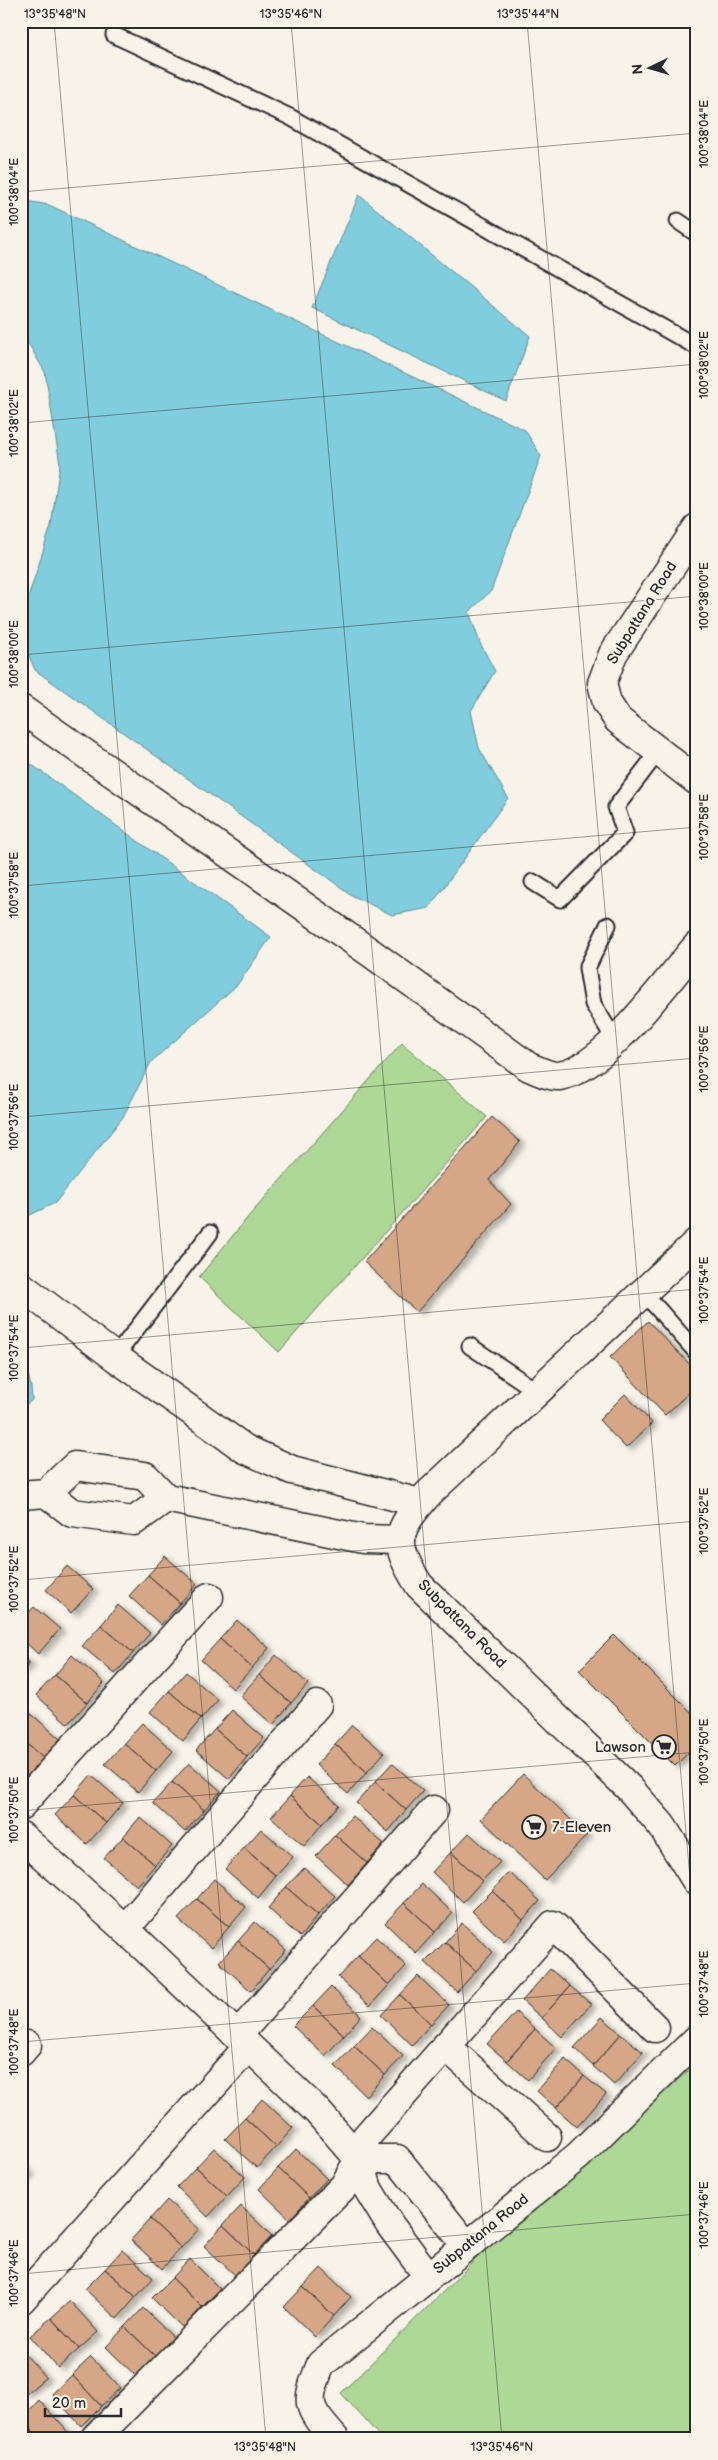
<svg xmlns="http://www.w3.org/2000/svg" width="718" height="2460" font-family="'Balsamiq Sans',sans-serif">
	<style>
		.green { fill: #add896; stroke: #6c8260 }
		.water { fill: #80cdde; stroke: #5e8c96 }
		.building { fill: #d5a787; stroke: #2b2b2b; filter: url(#shadow) }
		.lines { fill: none; stroke-linecap: round; stroke-linejoin: round }
		.lane-casing { stroke: #2b2b2b; stroke-width: 19 }
		.street-casing { stroke: #2b2b2b; stroke-width: 31 }
		.secondary-casing { stroke: #2b2b2b; stroke-width: 31 }
		.lane { stroke: #f7f3e8; stroke-width: 15 }
		.street { stroke: #f7f3e8; stroke-width: 28 }
		.secondary { stroke: #f7f3e8; stroke-width: 28 }
		.ticks { fill: none; stroke: #2b2b2b; stroke-width: 1; stroke-opacity: 0.45 }
		.labels { text-anchor: middle; dominant-baseline: central; stroke-width: 4; stroke-linejoin: round; paint-order: stroke }
		.street-label { font-size: 15px; fill: #2b2b2b; stroke: #f7f3e8 }
		.poi-label { font-size: 15px; fill: #2b2b2b; stroke: #f7f3e8; text-anchor: end }
		.neatline { fill: none; stroke: #2b2b2b; stroke-width: 2 }
		.ticks-label { font-size: 12px; text-anchor: middle; fill: #2b2b2b }
	</style>
	<defs>
		<filter id="shadow"><feDropShadow dx="5.5" dy="3" stdDeviation="2.5" flood-color="#0004"/></filter>
	</defs>
	<rect width="100%" height="100%" fill="#f7f3e8"/>
	<filter id="ink" filterUnits="userSpaceOnUse"><feTurbulence type="fractalNoise" baseFrequency=".02" numOctaves="2"/><feDisplacementMap in="SourceGraphic" scale="10" xChannelSelector="R" yChannelSelector="G"/><feConvolveMatrix kernelMatrix="1 2 1 2 8 2 1 2 1" color-interpolation-filters="sRGB"/></filter>
	<g filter="url(#ink)">
		<g class="green">
			<polygon points="402,1043 487,1117 279,1352 199,1277 248,1217"/>
			<polygon points="697,2063 697,2439 382,2439 341,2393 478,2257"/>
		</g>
		<g class="water">
			<polygon points="359,195 530,336 506,401 312,308"/>
			<polygon points="21,200 49,205 525,430 541,456 491,591 469,612 480,643 495,671 471,711 479,748 508,798 429,908 392,915 353,896 35,670 21,637 21,620 51,526 60,464 45,372 21,331"/>
			<polygon points="21,757 271,937 237,985 151,1062 123,1117 55,1203 26,1217 21,1215"/>
			<polygon points="21,1341 31,1387 32,1400 21,1409"/>
		</g>
		<g class="building">
			<polygon points="492,1117 520,1142 489,1180 511,1204 417,1312 364,1262"/>
			<polygon points="648,1321 697,1372 697,1385 665,1415 610,1357"/>
			<polygon points="625,1394 652,1423 626,1448 599,1420"/>
			<polygon points="165,1556 197,1584 180,1603 148,1575"/>
			<polygon points="67,1566 93,1589 71,1613 46,1590"/>
			<polygon points="148,1575 180,1603 161,1625 129,1596"/>
			<polygon points="118,1605 150,1633 133,1653 101,1625"/>
			<polygon points="34,1607 60,1629 38,1654 21,1638 21,1621"/>
			<polygon points="237,1620 269,1648 252,1668 220,1639"/>
			<polygon points="101,1625 133,1653 115,1674 82,1646"/>
			<polygon points="614,1635 697,1718 697,1744 675,1766 579,1670"/>
			<polygon points="220,1639 252,1668 233,1689 201,1660"/>
			<polygon points="21,1655 30,1663 21,1673"/>
			<polygon points="72,1655 104,1683 87,1703 55,1675"/>
			<polygon points="276,1655 308,1684 291,1703 259,1675"/>
			<polygon points="186,1672 218,1700 201,1719 169,1691"/>
			<polygon points="55,1675 87,1703 68,1724 36,1695"/>
			<polygon points="259,1675 291,1703 273,1725 240,1696"/>
			<polygon points="169,1691 201,1719 183,1741 150,1712"/>
			<polygon points="232,1710 264,1738 247,1757 215,1729"/>
			<polygon points="28,1711 60,1739 43,1758 21,1739 21,1719"/>
			<polygon points="142,1723 173,1751 156,1771 124,1743"/>
			<polygon points="352,1725 384,1753 367,1772 335,1744"/>
			<polygon points="215,1729 247,1757 229,1779 196,1750"/>
			<polygon points="21,1739 43,1758 24,1780 21,1777"/>
			<polygon points="124,1743 156,1771 138,1792 105,1764"/>
			<polygon points="335,1744 367,1772 348,1794 316,1765"/>
			<polygon points="189,1763 221,1791 204,1810 172,1782"/>
			<polygon points="392,1763 423,1791 406,1810 375,1782"/>
			<polygon points="523,1774 587,1835 545,1880 481,1819"/>
			<polygon points="91,1775 123,1803 106,1823 74,1795"/>
			<polygon points="307,1777 339,1805 322,1824 290,1796"/>
			<polygon points="172,1782 204,1810 185,1832 153,1803"/>
			<polygon points="375,1782 406,1810 388,1832 356,1803"/>
			<polygon points="74,1795 106,1823 87,1844 55,1815"/>
			<polygon points="290,1796 322,1824 304,1846 271,1817"/>
			<polygon points="352,1816 384,1844 367,1863 335,1835"/>
			<polygon points="140,1817 172,1846 155,1865 123,1837"/>
			<polygon points="261,1829 293,1857 276,1876 244,1848"/>
			<polygon points="469,1833 500,1862 482,1881 451,1852"/>
			<polygon points="335,1835 367,1863 348,1885 316,1856"/>
			<polygon points="123,1837 155,1865 137,1886 104,1858"/>
			<polygon points="244,1848 276,1876 258,1898 225,1869"/>
			<polygon points="451,1852 482,1881 463,1902 432,1872"/>
			<polygon points="304,1868 335,1896 318,1915 286,1887"/>
			<polygon points="509,1872 540,1901 523,1920 492,1891"/>
			<polygon points="214,1879 246,1907 229,1927 197,1899"/>
			<polygon points="422,1884 453,1913 435,1932 404,1903"/>
			<polygon points="286,1887 318,1915 300,1937 268,1908"/>
			<polygon points="492,1891 523,1920 504,1941 472,1911"/>
			<polygon points="197,1899 229,1927 211,1948 178,1919"/>
			<polygon points="404,1903 435,1932 416,1953 385,1923"/>
			<polygon points="255,1922 286,1950 269,1969 238,1941"/>
			<polygon points="462,1923 493,1952 476,1971 445,1942"/>
			<polygon points="376,1937 406,1966 389,1985 358,1956"/>
			<polygon points="238,1941 269,1969 251,1991 219,1962"/>
			<polygon points="445,1942 476,1971 457,1992 425,1962"/>
			<polygon points="358,1956 389,1985 370,2006 338,1977"/>
			<polygon points="550,1969 570,1986 542,2018 522,2001"/>
			<polygon points="418,1976 449,2005 431,2024 400,1995"/>
			<polygon points="570,1986 591,2004 562,2037 542,2018"/>
			<polygon points="331,1987 361,2016 344,2035 313,2006"/>
			<polygon points="400,1995 431,2024 412,2045 381,2015"/>
			<polygon points="313,2006 344,2035 325,2056 293,2026"/>
			<polygon points="516,2012 535,2029 507,2061 487,2044"/>
			<polygon points="602,2017 621,2034 593,2066 574,2048"/>
			<polygon points="372,2027 403,2056 385,2075 354,2046"/>
			<polygon points="535,2029 556,2048 528,2080 507,2061"/>
			<polygon points="621,2034 643,2052 614,2085 593,2066"/>
			<polygon points="354,2046 385,2075 366,2096 335,2066"/>
			<polygon points="565,2059 584,2076 556,2108 537,2091"/>
			<polygon points="584,2076 606,2094 577,2127 556,2108"/>
			<polygon points="262,2099 293,2128 276,2147 245,2118"/>
			<polygon points="245,2118 276,2147 257,2168 225,2139"/>
			<polygon points="214,2148 245,2177 227,2196 196,2167"/>
			<polygon points="296,2149 327,2179 309,2198 278,2168"/>
			<polygon points="21,2164 30,2172 21,2182"/>
			<polygon points="196,2167 227,2196 208,2217 177,2187"/>
			<polygon points="278,2168 309,2198 290,2219 259,2189"/>
			<polygon points="167,2200 199,2229 181,2248 150,2219"/>
			<polygon points="241,2206 272,2236 254,2255 223,2225"/>
			<polygon points="150,2219 181,2248 162,2269 131,2240"/>
			<polygon points="223,2225 254,2255 235,2275 204,2246"/>
			<polygon points="122,2250 153,2278 136,2297 105,2269"/>
			<polygon points="190,2259 220,2289 202,2307 172,2278"/>
			<polygon points="321,2268 351,2297 334,2316 303,2287"/>
			<polygon points="105,2269 136,2297 117,2319 85,2289"/>
			<polygon points="172,2278 202,2307 183,2328 152,2298"/>
			<polygon points="303,2287 334,2316 315,2337 284,2307"/>
			<polygon points="70,2301 98,2332 79,2349 51,2318"/>
			<polygon points="143,2308 174,2338 156,2357 125,2327"/>
			<polygon points="51,2318 79,2349 58,2368 30,2336"/>
			<polygon points="125,2327 156,2357 137,2377 106,2347"/>
			<polygon points="21,2350 46,2377 26,2394 21,2389"/>
			<polygon points="91,2357 120,2388 101,2406 72,2375"/>
			<polygon points="72,2375 101,2406 81,2426 52,2394"/>
			<polygon points="39,2400 68,2432 61,2439 40,2439 21,2419"/>
			<polygon points="21,2419 40,2439 21,2439"/>
		</g>
		<g class="lines">
			<g class="lane-casing">
				<g id="lane">
					<polyline points="114,35 290,117 697,347"/>
					<polyline points="678,221 697,234"/>
					<polyline points="533,882 560,899 625,833 616,807 658,752"/>
					<polyline points="608,925 587,968 593,1004 616,1042"/>
					<polyline points="644,1293 697,1353"/>
					<polyline points="470,1346 538,1392"/>
					<polyline points="115,1357 210,1233"/>
				</g>
			</g>
			<g class="street-casing">
				<g id="street">
					<path d="M 21,709 L 371,953 L 529,1067 C 537,1070 551,1077 559,1076 C 604,1070 667,980 697,946"/>
					<polyline points="21,1286 115,1357 245,1449 292,1470 420,1503"/>
					<polyline points="46,1493 72,1513 134,1521 166,1498"/>
					<polyline points="21,1495 46,1493 75,1466 145,1476 166,1498 363,1539 400,1540"/>
					<polyline points="21,1805 209,1597"/>
					<polyline points="21,1836 125,1929 317,2111 359,2159"/>
					<polyline points="125,1929 317,1705"/>
					<polyline points="237,2036 434,1810"/>
					<polyline points="446,2046 547,2137"/>
					<polyline points="21,2052 27,2045"/>
					<polyline points="428,2276 390,2225 368,2189 359,2159 397,2159 467,2246"/>
					<polyline points="21,2300 248,2047"/>
					<polyline points="94,2439 344,2186 359,2159 366,2137 553,1925 655,2028"/>
				</g>
			</g>
			<g class="secondary-casing">
				<g id="secondary">
					<polyline points="697,528 613,654 602,683 607,703 618,720 697,781"/>
					<path d="M 697,1242 L 428,1494 C 395,1532 392,1541 419,1585 L 629,1788 L 662,1826 L 697,1882"/>
					<path d="M 335,2439 C 306,2406 305,2404 321,2364 L 578,2156 L 697,2039"/>
				</g>
			</g>
			<use href="#lane" class="lane"/>
			<use href="#street" class="street"/>
			<use href="#secondary" class="secondary"/>
		</g>
	</g>
	<path class="ticks" d="M 54,21 L 266,2439M 291,21 L 502,2439M 527,21 L 697,1958M 21,192 L 697,133M 21,423 L 697,364M 21,655 L 697,596M 21,886 L 697,827M 21,1117 L 697,1058M 21,1348 L 697,1289M 21,1580 L 697,1521M 21,1811 L 697,1752M 21,2042 L 697,1983M 21,2274 L 697,2214M 21,2344 L 30,2439"/>
	<defs>
		<g id="supermarket-ring" transform="scale(1.25)"><circle r="9.5" fill="#f7f3e8" stroke="#2b2b2b" stroke-width="1.5"/><path d="M-6-5.5h2.5l.6 2H6L4.5 2H-2.5L-4.4-4H-6ZM-1.5 3.2a1.3 1.3 0 1 0 .1 0ZM3 3.2a1.3 1.3 0 1 0 .1 0Z" fill="#2b2b2b"/></g>
	</defs>
	<g fill-rule="evenodd">
		<use href="#supermarket-ring" x="664" y="1747"/>
		<use href="#supermarket-ring" x="534" y="1827"/>
	</g>
	<g class="labels">
		<g class="street-label">
			<text transform="translate(642 613) rotate(-58)">Subpattana Road</text>
			<text transform="translate(462 1624) rotate(45)">Subpattana Road</text>
			<text transform="translate(481 2234) rotate(-39)">Subpattana Road</text>
		</g>
		<g class="poi-label">
			<text x="646" y="1747">Lawson</text>
			<text x="552" y="1827" text-anchor="start">7-Eleven</text>
		</g>
	</g>
	<rect width="718" height="2460" fill="none" stroke="#f7f3e8" stroke-width="55"/>
	<g transform="translate(650 68) rotate(265)" stroke="#f7f3e8" stroke-width="4" paint-order="stroke">
	<path d="M0-4L9 19L0 12L-9 19Z" fill="#2b2b2b"/>
	<text y="-8" font-size="14" font-weight="bold" text-anchor="middle" fill="#2b2b2b">N</text>
	</g>
	<path d="M45 2408v8h76v-8" fill="none" stroke="#2b2b2b" stroke-width="2.5"/>
	<text x="52" y="2408" font-size="15" fill="#2b2b2b" stroke="#f7f3e8" stroke-width="4" paint-order="stroke">20 m</text>
	<rect x="28" y="28" width="662" height="2404" class="neatline"/>
	<g class="ticks-label">
		<text x="55" y="18">13°35'48"N</text>
		<text x="291" y="18">13°35'46"N</text>
		<text x="528" y="18">13°35'44"N</text>
		<text transform="translate(704 134) rotate(-90)" y="4">100°38'04"E</text>
		<text transform="translate(14 192) rotate(-90)" y="4">100°38'04"E</text>
		<text transform="translate(704 365) rotate(-90)" y="4">100°38'02"E</text>
		<text transform="translate(14 423) rotate(-90)" y="4">100°38'02"E</text>
		<text transform="translate(704 596) rotate(-90)" y="4">100°38'00"E</text>
		<text transform="translate(14 654) rotate(-90)" y="4">100°38'00"E</text>
		<text transform="translate(704 827) rotate(-90)" y="4">100°37'58"E</text>
		<text transform="translate(14 885) rotate(-90)" y="4">100°37'58"E</text>
		<text transform="translate(704 1059) rotate(-90)" y="4">100°37'56"E</text>
		<text transform="translate(14 1117) rotate(-90)" y="4">100°37'56"E</text>
		<text transform="translate(704 1290) rotate(-90)" y="4">100°37'54"E</text>
		<text transform="translate(14 1348) rotate(-90)" y="4">100°37'54"E</text>
		<text transform="translate(704 1521) rotate(-90)" y="4">100°37'52"E</text>
		<text transform="translate(14 1579) rotate(-90)" y="4">100°37'52"E</text>
		<text transform="translate(704 1752) rotate(-90)" y="4">100°37'50"E</text>
		<text transform="translate(14 1810) rotate(-90)" y="4">100°37'50"E</text>
		<text transform="translate(704 1984) rotate(-90)" y="4">100°37'48"E</text>
		<text transform="translate(14 2042) rotate(-90)" y="4">100°37'48"E</text>
		<text transform="translate(704 2215) rotate(-90)" y="4">100°37'46"E</text>
		<text transform="translate(14 2273) rotate(-90)" y="4">100°37'46"E</text>
		<text x="265" y="2451">13°35'48"N</text>
		<text x="502" y="2451">13°35'46"N</text>
	</g>
</svg>
